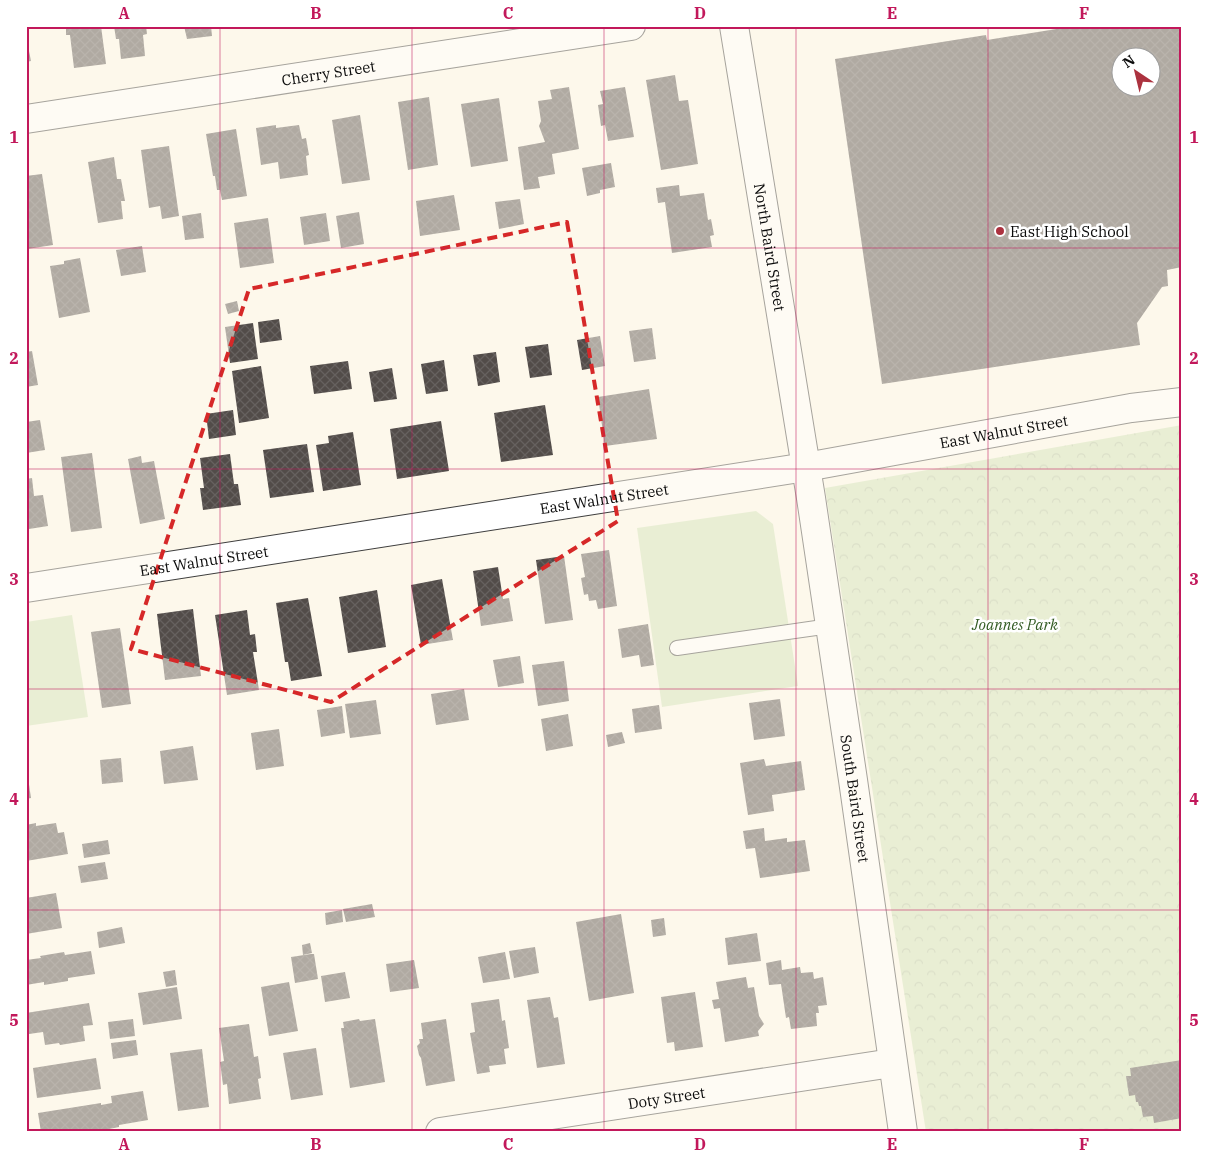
<svg xmlns="http://www.w3.org/2000/svg" width="1208" height="1158" font-family="'IBM Plex Serif',serif">
	<style>
		.grass { fill: #d1e3b9 }
		.park { fill: url(#park-crowns) }
		.building { fill: url(#building-cross-hatch); fill-rule: evenodd }
		.lines { fill: none; stroke-linecap: round; stroke-linejoin: round }
		.service-casing { stroke: #3e3e3e; stroke-width: 16 }
		.minor-casing { stroke: #3e3e3e; stroke-width: 30 }
		.tertiary-casing { stroke: #3e3e3e; stroke-width: 30 }
		.service { stroke: #fff; stroke-width: 14 }
		.minor { stroke: #fff; stroke-width: 28 }
		.tertiary { stroke: #fff; stroke-width: 28 }
		.marked { fill: none; stroke: #d62828; stroke-width: 4; stroke-dasharray: 10 6; stroke-linejoin: round }
		.grid { fill: none; stroke: #c2185b; stroke-width: 1; stroke-opacity: 0.55 }
		.poi-dot { fill: #ac323f; stroke: #fff; stroke-width: 2 }
		.labels { text-anchor: middle; dominant-baseline: central; stroke-width: 5; stroke-linejoin: round; paint-order: stroke }
		.street-label { font-size: 15px; fill: #0b0b0b; stroke: #fff }
		.poi-label { font-size: 15px; fill: #0b0b0b; stroke: #fff; text-anchor: start }
		.park-label { font-size: 15px; font-style: italic; fill: #325b23; stroke: #fff }
		.neatline { fill: none; stroke: #c2185b; stroke-width: 2 }
		.grid-label { font-size: 16px; text-anchor: middle; font-weight: bold; fill: #c2185b }
	</style>
	<defs>
		<pattern id="park-crowns" width="20" height="18" patternUnits="userSpaceOnUse" patternTransform="scale(1.25)"><rect width="20" height="18" fill="#d1e3b9"/><path d="M2 6a3 3 0 1 1 6 0M12 15a3 3 0 1 1 6 0" fill="none" stroke="#b2c19e"/></pattern>
		<pattern id="building-cross-hatch" width="8" height="8" patternUnits="userSpaceOnUse" patternTransform="scale(1.25)"><rect width="8" height="8" fill="#524c49"/><path d="M0 0l8 8M0 8l8-8" fill="none" stroke="#66615f"/></pattern>
	</defs>
	<rect width="100%" height="100%" fill="#fdf8eb"/>
	<g class="grass">
		<polygon points="756,511 773,524 798,686 662,707 637,528"/>
		<polygon points="72,615 88,717 26,726 26,622"/>
	</g>
	<polygon class="park" points="1182,425 1182,1132 926,1132 825,488"/>
	<g class="building">
		<polygon points="66,26 101,26 106,64 74,68 70,35 66,35"/>
		<polygon points="114,26 146,26 147,34 143,35 145,56 121,59 119,39 116,39"/>
		<polygon points="184,26 211,26 212,36 187,39"/>
		<path d="M 1075,26 L 1182,26 L 1182,267 L 1167,270 L 1168,286 L 1162,287 L 1137,323 L 1140,345 L 882,384 L 835,59 L 986,35 L 987,40 ZM 1120,58 L 1150,58 L 1150,88 L 1120,88 Z"/>
		<polygon points="26,36 31,61 26,62"/>
		<polygon points="675,75 679,101 688,100 698,164 661,170 646,80"/>
		<polygon points="569,87 579,149 552,154 555,174 538,177 540,188 524,190 518,147 545,142 539,126 541,121 538,101 552,99 550,90"/>
		<polygon points="625,87 634,137 608,141 605,125 601,126 598,105 603,104 600,91"/>
		<polygon points="429,97 438,165 408,170 398,102"/>
		<polygon points="499,98 508,161 471,167 461,104"/>
		<polygon points="360,115 370,180 342,184 332,120"/>
		<polygon points="276,125 276,128 299,125 302,139 306,138 309,155 306,156 308,175 280,179 278,162 261,165 256,128"/>
		<polygon points="236,129 247,196 222,200 220,190 217,190 215,176 213,176 206,134"/>
		<polygon points="169,146 179,216 162,219 160,206 149,208 141,150"/>
		<polygon points="114,157 117,179 121,179 125,201 121,201 123,219 98,223 88,162"/>
		<polygon points="611,163 615,187 600,190 600,193 587,196 582,168"/>
		<polygon points="42,174 53,245 27,249 26,176"/>
		<polygon points="679,185 680,196 704,193 708,220 711,219 714,235 710,236 712,247 672,253 665,202 658,203 656,188"/>
		<polygon points="454,195 460,230 420,236 416,201"/>
		<polygon points="520,199 524,224 499,229 495,202"/>
		<polygon points="359,212 364,244 341,248 336,216"/>
		<polygon points="201,213 204,238 185,240 182,216"/>
		<polygon points="326,213 330,241 304,245 300,217"/>
		<polygon points="268,218 274,263 240,268 234,223"/>
		<polygon points="142,246 146,272 121,276 116,250"/>
		<polygon points="80,258 90,312 59,318 50,266 64,264 64,261"/>
		<polygon points="237,301 239,311 228,314 225,304"/>
		<polygon points="279,319 282,340 260,343 258,322"/>
		<polygon points="253,323 258,359 230,363 225,327"/>
		<polygon points="652,328 656,359 634,362 629,331"/>
		<polygon points="600,336 605,366 582,370 577,340"/>
		<polygon points="548,344 552,375 530,378 525,347"/>
		<polygon points="32,351 38,385 26,387 26,352"/>
		<polygon points="496,352 500,382 478,386 473,355"/>
		<polygon points="444,360 448,391 426,394 421,364"/>
		<polygon points="348,361 352,389 314,394 310,366"/>
		<polygon points="261,366 269,418 239,423 232,371"/>
		<polygon points="392,368 397,399 374,402 369,372"/>
		<polygon points="649,389 657,439 605,446 598,397"/>
		<polygon points="545,405 553,455 501,462 494,413"/>
		<polygon points="233,410 236,435 209,439 206,414"/>
		<polygon points="40,420 45,450 26,453 26,422"/>
		<polygon points="441,421 449,471 397,479 390,429"/>
		<polygon points="353,432 361,485 323,491 316,445 329,443 328,436"/>
		<polygon points="307,444 314,492 270,498 263,450"/>
		<polygon points="92,453 102,528 71,532 61,457"/>
		<polygon points="230,454 234,484 238,484 241,505 203,510 200,488 204,488 200,458"/>
		<polygon points="141,456 142,463 154,461 165,519 140,524 128,459"/>
		<polygon points="32,478 34,496 43,495 48,526 29,529 29,532 26,533 26,479"/>
		<polygon points="609,550 617,606 598,609 596,600 589,601 588,594 584,595 581,578 585,577 581,554"/>
		<polygon points="564,556 573,620 545,624 536,560"/>
		<polygon points="498,567 503,599 509,598 513,621 481,626 473,571"/>
		<polygon points="442,579 453,640 421,645 411,585"/>
		<polygon points="377,590 386,647 348,653 339,597"/>
		<polygon points="308,598 322,676 291,681 288,662 285,662 276,603"/>
		<polygon points="193,609 201,676 165,680 157,614"/>
		<polygon points="247,610 250,635 255,634 257,652 253,652 259,690 227,695 215,615"/>
		<polygon points="648,624 654,665 641,667 639,655 622,658 618,629"/>
		<polygon points="120,628 131,704 102,708 91,632"/>
		<polygon points="520,656 524,683 498,687 493,660"/>
		<polygon points="564,661 569,701 538,706 532,665"/>
		<polygon points="464,689 469,720 436,725 431,694"/>
		<polygon points="780,699 785,736 754,740 749,703"/>
		<polygon points="376,700 381,734 350,738 345,704"/>
		<polygon points="659,705 662,729 635,733 632,709"/>
		<polygon points="342,706 345,733 321,737 317,710"/>
		<polygon points="568,714 573,746 546,751 541,719"/>
		<polygon points="279,729 284,766 256,770 251,733"/>
		<polygon points="622,732 625,743 608,747 606,735"/>
		<polygon points="193,746 198,780 164,784 160,751"/>
		<polygon points="121,758 123,782 102,784 100,760"/>
		<polygon points="764,759 766,766 801,761 805,790 772,795 774,811 748,815 740,763"/>
		<polygon points="27,771 31,798 26,799 26,772"/>
		<polygon points="36,823 36,826 56,823 58,833 64,832 68,854 26,861 26,825"/>
		<polygon points="764,828 765,841 787,838 787,842 805,840 810,871 760,878 755,848 746,849 743,831"/>
		<polygon points="108,840 110,854 84,858 82,844"/>
		<polygon points="105,862 108,879 81,883 78,866"/>
		<polygon points="56,893 62,928 26,934 26,898"/>
		<polygon points="372,904 375,917 346,922 343,909"/>
		<polygon points="342,910 343,922 326,925 325,913"/>
		<polygon points="621,914 634,993 589,1001 576,922"/>
		<polygon points="664,918 666,935 653,937 651,920"/>
		<polygon points="122,927 125,943 99,948 97,932"/>
		<polygon points="757,933 761,961 728,965 725,938"/>
		<polygon points="310,943 312,953 303,955 302,945"/>
		<polygon points="535,947 539,973 514,978 509,951"/>
		<polygon points="91,951 95,974 68,978 68,981 44,985 44,982 26,985 26,960 41,958 40,956 64,952 65,955"/>
		<polygon points="505,952 510,979 483,983 478,957"/>
		<polygon points="311,954 314,954 318,979 295,983 291,957"/>
		<polygon points="414,960 419,988 390,992 386,964"/>
		<polygon points="781,960 782,970 800,967 801,973 813,972 814,979 823,977 827,1005 818,1006 819,1013 816,1013 817,1026 791,1029 789,1017 786,1018 781,984 769,985 766,963"/>
		<polygon points="175,970 177,985 166,987 163,972"/>
		<polygon points="345,972 350,998 325,1002 321,976"/>
		<polygon points="746,977 748,988 754,987 759,1016 764,1024 758,1031 759,1036 725,1042 720,1008 714,1009 712,1000 719,999 716,982"/>
		<polygon points="289,982 298,1031 269,1036 261,987"/>
		<polygon points="177,987 182,1019 143,1025 138,993"/>
		<polygon points="695,992 703,1047 675,1051 674,1042 667,1043 661,997"/>
		<polygon points="550,997 554,1018 558,1017 565,1064 537,1068 527,1000"/>
		<polygon points="499,999 502,1021 505,1020 509,1048 504,1049 506,1064 489,1066 490,1072 477,1074 470,1033 475,1032 471,1003"/>
		<polygon points="89,1003 93,1025 83,1026 85,1041 60,1045 59,1043 45,1045 43,1032 29,1034 26,1013"/>
		<polygon points="133,1019 135,1036 110,1039 108,1022"/>
		<polygon points="359,1019 360,1021 375,1019 385,1082 350,1088 341,1028 344,1028 343,1022"/>
		<polygon points="446,1019 455,1081 426,1086 421,1058 419,1055 417,1046 420,1043 419,1039 423,1039 421,1023"/>
		<polygon points="249,1024 254,1057 258,1056 261,1078 258,1079 261,1099 229,1104 227,1084 223,1085 220,1062 224,1061 219,1028"/>
		<polygon points="136,1040 138,1055 113,1059 111,1043"/>
		<polygon points="316,1048 323,1095 291,1100 283,1053"/>
		<polygon points="202,1049 209,1107 178,1111 170,1053"/>
		<polygon points="96,1058 101,1089 37,1098 33,1068"/>
		<polygon points="1182,1060 1182,1118 1154,1123 1153,1116 1143,1117 1141,1106 1139,1106 1138,1102 1136,1102 1135,1095 1129,1096 1126,1076 1131,1076 1130,1068"/>
		<polygon points="143,1091 148,1120 119,1125 119,1127 104,1130 104,1132 41,1132 38,1113 101,1103 101,1105 112,1103 111,1096"/>
	</g>
	<g class="lines">
		<g class="service-casing">
			<polyline id="service" points="677,648 830,626"/>
		</g>
		<g class="minor-casing">
			<g id="minor">
				<path id="s1" d="M 26,119 L 631,26"/>
				<path id="s2" d="M 806,467 L 1131,408 L 1182,402"/>
				<path id="s3" d="M 440,1132 L 892,1063"/>
			</g>
		</g>
		<g class="tertiary-casing">
			<g id="tertiary">
				<path id="s4" d="M 734,26 L 811,498 L 853,780 L 903,1132"/>
				<path id="s5" d="M 26,588 L 806,467"/>
			</g>
		</g>
		<use href="#service" class="service"/>
		<use href="#minor" class="minor"/>
		<use href="#tertiary" class="tertiary"/>
	</g>
	<path d="M0 0H1208V1158H0ZM 567,222 L 618,521 L 331,702 L 131,649 L 249,289 Z" fill="#fdf8eb" fill-opacity=".55" fill-rule="evenodd"/>
	<path class="marked" d="M 567,222 L 618,521 L 331,702 L 131,649 L 249,289 Z"/>
	<path class="grid" d="M 220,26 L 220,1132M 412,26 L 412,1132M 604,26 L 604,1132M 796,26 L 796,1132M 988,26 L 988,1132M 26,248 L 1182,248M 26,469 L 1182,469M 26,689 L 1182,689M 26,910 L 1182,910"/>
	<circle class="poi-dot" cx="1000" cy="231" r="5"/>
	<g class="labels">
		<g class="street-label">
			<text stroke="none"><textPath href="#s1" startOffset="306">Cherry Street</textPath></text>
			<text stroke="none"><textPath href="#s4" startOffset="224">North Baird Street</textPath></text>
			<text stroke="none"><textPath href="#s2" startOffset="201">East Walnut Street</textPath></text>
			<text stroke="none"><textPath href="#s5" startOffset="585">East Walnut Street</textPath></text>
			<text stroke="none"><textPath href="#s5" startOffset="180">East Walnut Street</textPath></text>
			<text stroke="none"><textPath href="#s4" startOffset="782">South Baird Street</textPath></text>
			<text stroke="none"><textPath href="#s3" startOffset="229">Doty Street</textPath></text>
		</g>
		<g class="poi-label">
			<text x="1010" y="231">East High School</text>
		</g>
		<g class="park-label">
			<text x="1015" y="624">Joannes Park</text>
		</g>
	</g>
	<rect width="1208" height="1158" fill="none" stroke="#ffffff" stroke-width="55"/>
	<g transform="translate(1136 72) rotate(325)"><circle r="24" fill="#ffffff" stroke="#9d9d9d"/>
	<path d="M0-4L9 19L0 12L-9 19Z" fill="#ac323f"/>
	<text y="-8" font-size="14" font-weight="bold" text-anchor="middle" fill="#0b0b0b">N</text>
	</g>
	<rect x="28" y="28" width="1152" height="1102" class="neatline"/>
	<g class="grid-label">
		<text x="124" y="19">A</text>
		<text x="316" y="19">B</text>
		<text x="508" y="19">C</text>
		<text x="700" y="19">D</text>
		<text x="892" y="19">E</text>
		<text x="1084" y="19">F</text>
		<text x="14" y="143">1</text>
		<text x="1194" y="143">1</text>
		<text x="14" y="364">2</text>
		<text x="1194" y="364">2</text>
		<text x="14" y="585">3</text>
		<text x="1194" y="585">3</text>
		<text x="14" y="805">4</text>
		<text x="1194" y="805">4</text>
		<text x="14" y="1026">5</text>
		<text x="1194" y="1026">5</text>
		<text x="124" y="1150">A</text>
		<text x="316" y="1150">B</text>
		<text x="508" y="1150">C</text>
		<text x="700" y="1150">D</text>
		<text x="892" y="1150">E</text>
		<text x="1084" y="1150">F</text>
	</g>
</svg>
